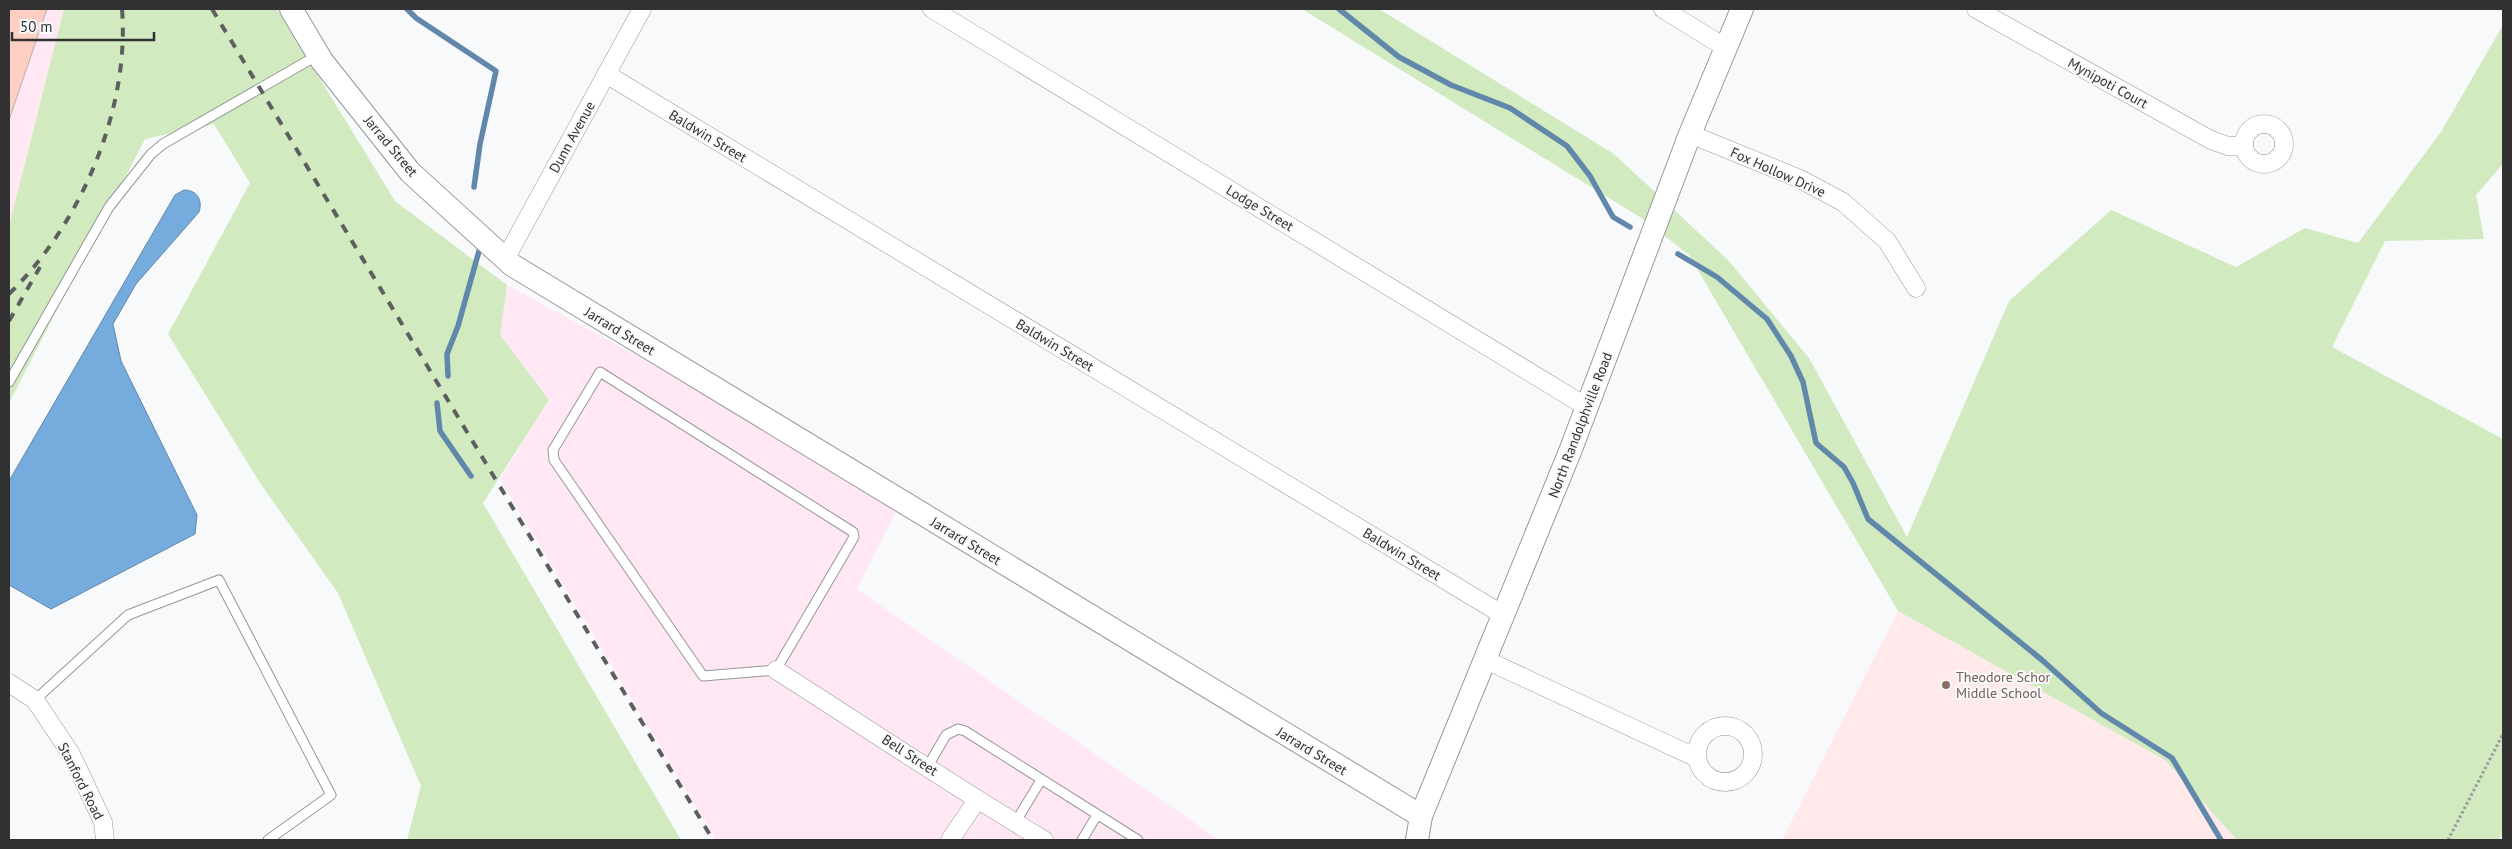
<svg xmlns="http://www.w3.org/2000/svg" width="2512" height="849" font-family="'PT Sans',sans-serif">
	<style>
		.industrial { fill: #ffe7f4 }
		.education { fill: #ffe9ea }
		.green { fill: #d1eabf }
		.water { fill: #76acdd; stroke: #6187aa }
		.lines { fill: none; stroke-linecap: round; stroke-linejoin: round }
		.stream { stroke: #6187aa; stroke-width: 5.5 }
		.building { fill: #fdcfc2; stroke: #b2b1b1 }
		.service-casing { stroke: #969798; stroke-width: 11 }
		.minor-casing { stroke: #969798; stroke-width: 19 }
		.tertiary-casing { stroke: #969798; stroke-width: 24 }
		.path { stroke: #99999a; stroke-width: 3; stroke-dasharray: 2.5 2.5; stroke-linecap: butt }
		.service { stroke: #fff; stroke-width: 9 }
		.minor { stroke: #fff; stroke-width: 18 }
		.tertiary { stroke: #fff; stroke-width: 22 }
		.rail { stroke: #5e5e5f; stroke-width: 4; stroke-dasharray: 9 9; stroke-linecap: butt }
		.education-dot { fill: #8d6e63; stroke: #f8f9fa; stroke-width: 2 }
		.labels { text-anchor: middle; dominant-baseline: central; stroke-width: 4; stroke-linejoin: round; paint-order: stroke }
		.street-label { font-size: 14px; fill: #313132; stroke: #f8f9fa }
		.education-label { font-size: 14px; fill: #785e54; stroke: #f8f9fa; text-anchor: start }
	</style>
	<rect width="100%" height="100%" fill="#f8f9fa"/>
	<g class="industrial">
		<polygon points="9,9 64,9 9,226"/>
		<polygon points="507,285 902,500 857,589 1219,840 716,840 500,479 549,400 500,335"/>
	</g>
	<polygon class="education" points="1898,611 2165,760 2237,840 1782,840"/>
	<g class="green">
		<polygon points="64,9 277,9 395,201 507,285 500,335 549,400 483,503 681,840 407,840 421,786 338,593 260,483 168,334 250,183 214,124 145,139 9,403 9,226"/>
		<polygon points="1302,9 1379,9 1614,154 1728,260 1809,358 1907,537 2009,301 2111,210 2236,267 2305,228 2358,243 2441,132 2503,25 2503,164 2476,195 2484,239 2385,241 2332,347 2503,439 2503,832 2499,840 2237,840 2165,760 1898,611 1689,255 1643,219"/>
	</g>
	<path class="water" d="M 184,190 C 197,190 203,200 199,212 L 136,284 L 113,324 L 121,361 L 197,515 L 195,534 L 51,609 L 9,585 L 9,481 L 175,195 Z"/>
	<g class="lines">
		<g class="stream">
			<polyline points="407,9 416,18 496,71 480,144 474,187"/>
			<polyline points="1339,9 1399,57 1451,85 1510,108 1567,146 1590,176 1613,217 1630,227"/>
			<polyline points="1678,254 1717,277 1767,319 1791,356 1803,382 1816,443 1844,467 1853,483 1868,519 2042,660 2101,713 2172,758 2221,840"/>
			<polyline points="448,376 447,354 458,326 479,251"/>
			<polyline points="437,403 440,431 471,476"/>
		</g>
	</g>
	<polygon class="building" points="9,9 47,9 9,120"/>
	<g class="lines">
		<g class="service-casing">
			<g id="service">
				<polygon points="600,372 853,532 854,537 776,670 703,676 554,460 553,450"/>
				<polyline points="9,382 109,207 151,154 163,144 318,55"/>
				<polyline points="35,700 128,615 219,580 331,795 268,840"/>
				<polyline points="928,766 946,735 958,729 965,731 1138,840"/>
				<polyline points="1015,823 1041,780"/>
				<polyline points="1082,840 1097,815"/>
			</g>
		</g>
		<g class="minor-casing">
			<g id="minor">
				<polyline points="932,9 1587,407"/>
				<polyline points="1663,9 1726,48"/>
				<polyline points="1976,9 2211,140 2228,146 2244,146"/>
				<polyline points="606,74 1505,616"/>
				<circle cx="2264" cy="144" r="20"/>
				<polyline points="1690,134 1800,179 1843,202 1887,241 1916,288"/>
				<polyline points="512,265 508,254 642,9"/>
				<polyline points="1486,660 1697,758"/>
				<path d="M 776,670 C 865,727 953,786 1044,840"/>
				<polyline points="9,683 35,700 71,754 103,822 105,840"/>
				<circle cx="1725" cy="754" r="28"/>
				<polyline points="950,840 977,800"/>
			</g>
		</g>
		<g class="tertiary-casing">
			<g id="tertiary">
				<polyline points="291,9 322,61 410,172 512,265 1421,816"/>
				<polyline points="1417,840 1421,816 1571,449 1690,134 1742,9"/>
			</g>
		</g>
		<polyline class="path" points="2448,840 2503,734"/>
		<use href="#service" class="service"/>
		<use href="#minor" class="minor"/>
		<use href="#tertiary" class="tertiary"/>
		<g class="rail">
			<polyline points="212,9 713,840"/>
			<path d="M 9,294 C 81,224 130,109 122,9"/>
			<polyline points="9,321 40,267"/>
		</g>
	</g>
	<circle class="education-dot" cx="1946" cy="685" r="5"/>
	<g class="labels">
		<g class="street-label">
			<text transform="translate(2108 83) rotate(29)">Mynipoti Court</text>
			<text transform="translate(708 136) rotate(31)">Baldwin Street</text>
			<text transform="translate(572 137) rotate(-61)">Dunn Avenue</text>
			<text transform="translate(391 146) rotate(50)">Jarrad Street</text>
			<text transform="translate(1778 172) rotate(24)">Fox Hollow Drive</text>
			<text transform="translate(1260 208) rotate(31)">Lodge Street</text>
			<text transform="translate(620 331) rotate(31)">Jarrard Street</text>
			<text transform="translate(1055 345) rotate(31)">Baldwin Street</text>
			<text transform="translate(1580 425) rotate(-69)">North Randolphville Road</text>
			<text transform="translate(966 541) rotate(31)">Jarrard Street</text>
			<text transform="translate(1402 554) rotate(31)">Baldwin Street</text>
			<text transform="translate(1312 751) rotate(31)">Jarrard Street</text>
			<text transform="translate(910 755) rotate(33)">Bell Street</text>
			<text transform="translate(81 781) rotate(63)">Stanford Road</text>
		</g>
		<g class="education-label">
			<text x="1956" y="677">Theodore Schor<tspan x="1956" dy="16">Middle School</tspan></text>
		</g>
	</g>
	<rect width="2512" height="849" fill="none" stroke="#313132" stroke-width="20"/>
	<path d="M12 32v8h142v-8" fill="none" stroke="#313132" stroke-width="2.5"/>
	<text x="20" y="32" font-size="15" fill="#313132" stroke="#f8f9fa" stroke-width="4" paint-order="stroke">50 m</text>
</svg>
